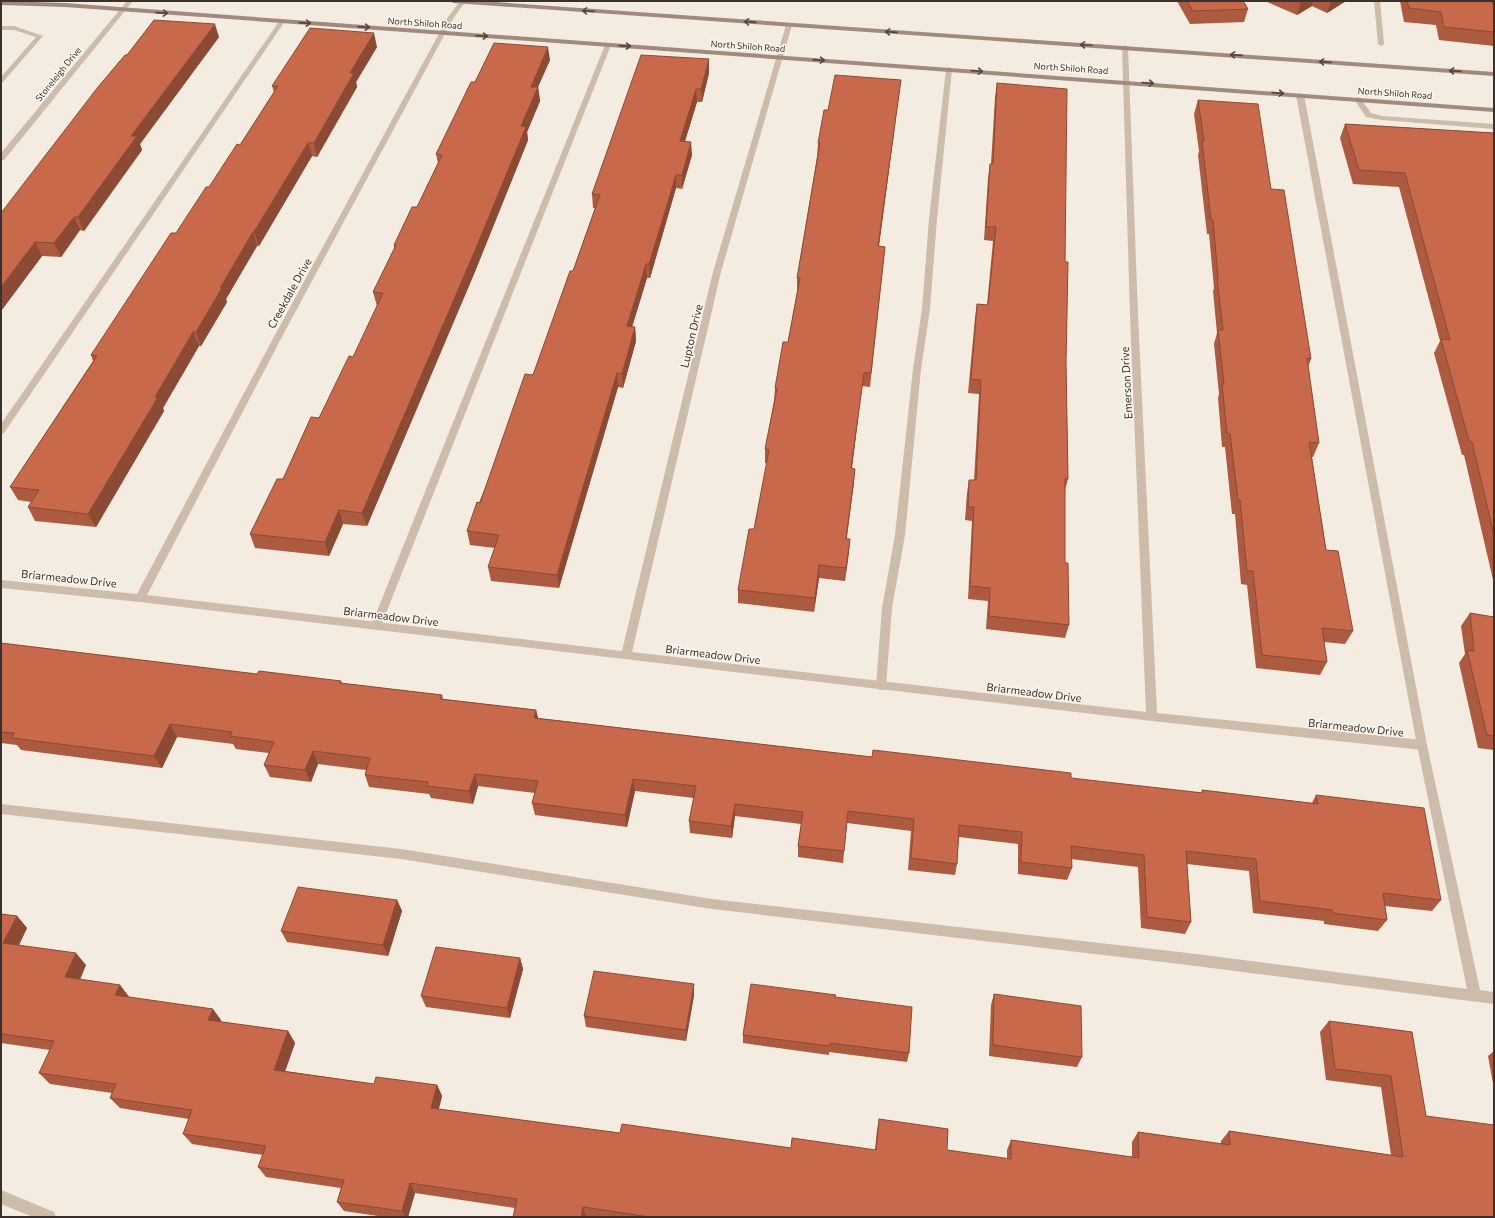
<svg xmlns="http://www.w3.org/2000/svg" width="1495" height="1218" font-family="Commissioner,sans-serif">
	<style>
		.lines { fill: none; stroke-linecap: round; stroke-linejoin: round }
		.lane { fill: #cdbbac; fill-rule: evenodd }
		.street { fill: #cdbbac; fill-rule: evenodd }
		.secondary { fill: #a18a7d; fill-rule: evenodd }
		.wall { fill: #ac5a40 }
		.shaded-wall { fill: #8c4a34 }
		.building { fill: #c8694b; stroke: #8c4a34 }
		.oneway { stroke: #544640 }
		.labels { text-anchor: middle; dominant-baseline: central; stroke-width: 3.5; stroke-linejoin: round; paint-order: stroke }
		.far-street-label { font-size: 9px; fill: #3b302b; stroke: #fbf5ee }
		.street-label { font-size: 11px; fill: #3b302b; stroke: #fbf5ee }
	</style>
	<rect width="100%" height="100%" fill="#f4ebe1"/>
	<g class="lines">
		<g class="lane">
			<polygon points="1374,1 1380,1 1384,44 1381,46 1378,44"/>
			<polygon points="280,20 285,21 4,433 1,434 1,424"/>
			<polygon points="1,26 14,26 43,36 3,82 1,83 1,77 36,37 14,30 1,30"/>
			<polygon points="608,43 611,45 381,626 380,629 372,629 371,626 605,45"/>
			<polygon points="949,67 952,69 937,219 930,309 921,369 905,535 892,608 886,686 885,689 881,690 877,689 876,686 882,608 895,535 913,369 922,309 929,219 946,69"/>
			<polygon points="1300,93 1304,95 1427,745 1480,990 1494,992 1494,1004 1188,965 712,909 401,859 1,814 1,804 401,849 712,899 1188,953 1467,989 1417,745 1296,95"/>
			<polygon points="1358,97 1360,98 1371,113 1382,116 1494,124 1494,129 1382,120 1366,117 1354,99"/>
		</g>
		<g class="street">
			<polygon points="127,1 133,1 4,160 1,160 1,153"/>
			<polygon points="460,1 466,1 454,17 284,333 147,595 622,651 713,272 786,25 789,23 792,25 721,272 632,652 1146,712 1130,315 1122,47 1125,45 1128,47 1138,315 1157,713 1422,740 1426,742 1427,745 1426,748 1422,750 1152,721 140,602 1,588 1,580 137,594 276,333 448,17"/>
			<polygon points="1,1190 54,1212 56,1217 33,1217 1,1204"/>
		</g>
		<g class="secondary">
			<polygon points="1,1 65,3 1494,108 1494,112 65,7 1,5"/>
			<polygon points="450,1 481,1 1494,72 1494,76 453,3"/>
		</g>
	</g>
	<g class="wall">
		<polygon points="1177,1 1243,1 1248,9 1244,22 1190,24"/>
		<polygon points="1265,1 1346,1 1327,13 1312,6 1297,15"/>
		<polygon points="1400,1 1492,1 1494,7 1494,46 1439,40 1436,25 1404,22"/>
		<polygon points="219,37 140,144 142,150 84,231 80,230 61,257 42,256 1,311 127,55"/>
		<polygon points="377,47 356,82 357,87 317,157 312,156 259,246 257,246 226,299 227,302 201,346 199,346 163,408 164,411 96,527 35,521 28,507 31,502 18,500 10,487 93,361 91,355 176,233 240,145 274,92 272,86"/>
		<polygon points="709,59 709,73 702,102 697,102 685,141 692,155 682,189 676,188 650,278 647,278 632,327 635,327 636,341 623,388 618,387 559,588 491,581 488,567 495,548 470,545 467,531 533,375 573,271 595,208 593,208 592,194"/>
		<polygon points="550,60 538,87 540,101 527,132 528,140 474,274 367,526 343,524 329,556 255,548 250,534 283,479 319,418 353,357 377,306 373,292 394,249 394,245 417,207 438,163 436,154 475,82"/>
		<polygon points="901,80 899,94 879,246 885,247 870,387 862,386 852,468 854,482 846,539 850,539 845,581 819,578 814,612 738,603 738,590 754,529 767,463 765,463 765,449 774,401 775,388 788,342 797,292 797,278 817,157 818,143 828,110"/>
		<polygon points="997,83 1065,262 1066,363 1068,479 1065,490 1065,563 1069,625 1065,638 986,629 988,601 968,599 972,521 965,520 967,493 969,480 974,480 979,394 968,393 975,318 977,304 987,305 993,241 984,240 988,178 990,164 991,164 995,97"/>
		<polygon points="1198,100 1271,189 1311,359 1308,367 1319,443 1313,457 1312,457 1326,550 1353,631 1345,644 1324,642 1327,662 1320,675 1256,668 1247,585 1241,584 1235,514 1232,514 1225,447 1222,447 1218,398 1219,394 1214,344 1217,333 1213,291 1214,288 1209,234 1207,234 1198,155 1199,151 1194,114"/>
		<polygon points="1345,124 1494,133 1494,584 1464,455 1462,455 1434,353 1440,341 1399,187 1353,184 1340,138"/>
		<polygon points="1470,613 1494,617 1494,750 1478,748 1459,663 1465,654 1461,626"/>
		<polygon points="1,643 257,674 341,681 342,683 442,695 443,699 536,710 538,718 872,757 1201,793 1202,790 1312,803 1316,795 1441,900 1432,911 1385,906 1387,920 1378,931 1324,924 1324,921 1253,913 1249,871 1187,864 1191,922 1185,934 1141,928 1138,867 1071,859 1072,868 1067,880 1018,874 1018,844 959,837 957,864 955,875 908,870 911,831 847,823 843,863 798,857 798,846 801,824 735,816 732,838 690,833 689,821 694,798 635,791 627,827 535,815 532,803 535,793 478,786 473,804 431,798 429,794 369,787 365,775 366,770 318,764 311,782 270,777 264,765 269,753 236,749 233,744 177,737 162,768 21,750 17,745 1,743"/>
		<polygon points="397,900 402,911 388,956 287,942 281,931"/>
		<polygon points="1,914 17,916 27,928 19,945 86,965 80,980 120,985 129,997 221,1020 220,1022 288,1031 295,1043 285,1071 374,1084 437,1085 442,1096 439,1109 620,1133 791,1148 875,1150 877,1130 879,1119 947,1150 1007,1159 1007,1150 1011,1140 1132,1157 1132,1142 1138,1132 1221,1144 1221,1141 1229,1131 1391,1155 1381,1087 1326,1080 1320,1032 1329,1021 1412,1032 1426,1116 1494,1217 592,1217 515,1208 415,1193 408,1217 385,1217 344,1211 337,1202 341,1188 266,1177 258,1167 263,1155 192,1144 183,1134 189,1119 120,1108 110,1098 112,1093 50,1084 39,1073 50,1050 1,1043"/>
		<polygon points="520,958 523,969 510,1018 426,1007 421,996"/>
		<polygon points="994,994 1082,1057 1077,1067 989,1056 991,1005"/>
		<polygon points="694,995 686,1041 586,1027 584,1016"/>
		<polygon points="835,997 909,1053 907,1062 829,1052 829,1055 743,1043 743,1035"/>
		<polygon points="1494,1051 1494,1089 1488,1056"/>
	</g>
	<g class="shaded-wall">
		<polygon points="1302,1 1313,1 1312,6 1297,15 1301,2"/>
		<polygon points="1331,1 1346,1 1327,13"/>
		<polygon points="215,24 219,37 140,144 142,150 84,231 78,217 131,136"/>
		<polygon points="374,33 377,47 356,82 357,87 317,157 314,143 350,73"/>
		<polygon points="548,47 550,60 532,100 531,87"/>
		<polygon points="709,59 709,73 702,102 701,89"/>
		<polygon points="901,80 899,94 877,260 878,246"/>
		<polygon points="538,87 540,101 527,132 528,140 474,274 367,526 362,513 521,126"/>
		<polygon points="696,89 697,102 681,154 680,141"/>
		<polygon points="691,142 692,155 682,189 682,175"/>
		<polygon points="308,143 312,156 259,246 254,232"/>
		<polygon points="676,175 676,188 650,278 649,264"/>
		<polygon points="74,217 80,230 61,257 54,243"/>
		<polygon points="253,232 257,246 226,299 227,302 201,346 196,332 220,288"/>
		<polygon points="35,242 42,256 1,311 1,287"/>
		<polygon points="646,264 647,278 628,340 627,326"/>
		<polygon points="635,327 636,341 623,388 622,374"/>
		<polygon points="193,332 199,346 163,408 164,411 96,527 88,514 155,397"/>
		<polygon points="617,373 618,387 559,588 557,575"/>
		<polygon points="864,373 862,386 850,482 851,468"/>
		<polygon points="855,469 854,482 845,552 846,539"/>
		<polygon points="339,510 343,524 329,556 325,542"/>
		<polygon points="850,539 849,553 845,581 846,568"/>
		<polygon points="819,565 819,578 814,612 815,598"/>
		<polygon points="536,710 539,722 534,718"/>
		<polygon points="170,724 177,737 162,768 154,756"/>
		<polygon points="313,751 318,764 311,782 305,770"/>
		<polygon points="475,774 478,786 473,804 469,791"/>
		<polygon points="633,779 635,791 627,827 625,815"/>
		<polygon points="735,804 735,816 732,838 731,826"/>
		<polygon points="397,900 402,911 388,956 383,945"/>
		<polygon points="17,916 27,928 14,955 3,943"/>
		<polygon points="76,953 86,965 75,989 65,977"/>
		<polygon points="520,958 523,969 510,1018 507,1008"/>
		<polygon points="694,984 694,995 686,1041 686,1030"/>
		<polygon points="120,985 129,997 125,1007 115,995"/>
		<polygon points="213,1009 221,1020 217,1032 208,1020"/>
		<polygon points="288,1031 295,1043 282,1080 274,1070"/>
		<polygon points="437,1085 442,1096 436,1118 431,1108"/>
		<polygon points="410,1183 415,1193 408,1217 405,1217 402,1211"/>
		<polygon points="583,1207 586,1216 586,1217 581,1217"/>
	</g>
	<g class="building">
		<polygon points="1187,1 1243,1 1248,9 1193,11"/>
		<polygon points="1407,1 1492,1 1494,7 1494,32 1444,27 1441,12 1409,8"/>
		<polygon points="154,20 215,24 131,136 137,136 78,217 74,217 54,243 35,242 1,287 1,213 98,87 125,55 127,55"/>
		<polygon points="310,28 374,33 350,73 354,73 314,143 308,143 254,232 253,232 220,288 222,288 196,332 193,332 155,397 158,397 88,514 28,507 39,490 10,487 97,356 91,355 171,233 176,233 206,187 209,187 237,144 240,145 278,86 272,86"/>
		<polygon points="494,43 548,47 531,87 538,87 521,126 526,127 471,260 362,513 339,510 325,542 250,534 277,479 283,479 311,417 319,418 349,356 353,357 383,293 373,292 396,245 394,245 412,207 417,207 442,155 436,154 471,82 475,82"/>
		<polygon points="641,55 709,59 701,89 696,89 680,141 691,142 682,175 676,175 649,264 646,264 627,326 635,327 622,374 617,373 557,575 488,567 499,535 467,531 477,502 480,503 525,374 533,375 570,271 573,271 600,195 592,194"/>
		<polygon points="835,75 901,80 878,246 885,247 871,373 864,373 851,468 855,469 846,539 850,539 846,568 819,565 815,598 738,590 749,529 754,529 769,450 765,449 777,389 775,388 783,342 788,342 800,278 797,278 820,143 818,143 824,110 828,110"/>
		<polygon points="997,83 1067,89 1065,262 1068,262 1066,363 1068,479 1065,479 1065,563 1068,563 1069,625 989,616 990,588 970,586 974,507 968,507 969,480 976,480 981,380 971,379 977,304 988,305 996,227 986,227 990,164 993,164"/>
		<polygon points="1198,100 1258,104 1271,189 1284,190 1311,359 1307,358 1319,443 1309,442 1326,550 1338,551 1353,631 1322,628 1327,662 1262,655 1253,571 1247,571 1240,500 1238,500 1230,434 1227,433 1222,384 1224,384 1218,330 1223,330 1217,277 1218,278 1213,220 1211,220 1202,141 1204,141"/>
		<polygon points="1345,124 1494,133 1494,535 1472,442 1469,441 1441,339 1450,340 1405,173 1359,170"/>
		<polygon points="1470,613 1494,617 1494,736 1487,735 1467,650 1474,651"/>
		<polygon points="1,643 257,674 259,671 341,681 340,683 442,695 440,699 536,710 534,718 872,757 873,750 1071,773 1071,778 1203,793 1202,790 1318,804 1316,795 1424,808 1441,900 1383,893 1387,920 1332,913 1332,910 1260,901 1256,859 1186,851 1191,922 1147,917 1144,855 1071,846 1072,868 1021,862 1022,832 959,825 957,864 911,858 914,819 848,811 844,851 798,846 803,812 735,804 731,826 689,821 696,786 633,779 625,815 532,803 538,781 475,774 469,791 427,786 428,782 365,775 370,758 313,751 305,770 264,765 274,742 230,736 232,732 170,724 154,756 12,738 14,733 1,732"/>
		<polygon points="298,887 397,900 383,945 281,931"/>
		<polygon points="1,914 17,916 3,943 76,953 65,977 120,985 115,995 213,1009 208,1020 288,1031 274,1070 374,1084 376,1077 437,1085 431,1108 620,1133 622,1124 791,1148 792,1138 876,1150 879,1119 948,1129 947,1150 1011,1159 1011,1140 1139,1158 1138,1132 1230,1145 1229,1131 1403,1157 1391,1076 1335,1069 1329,1021 1412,1032 1426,1116 1494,1125 1494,1217 650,1217 583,1207 581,1217 513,1217 517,1199 410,1183 402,1211 337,1202 344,1180 258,1167 266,1146 183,1134 192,1110 110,1098 116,1084 39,1073 54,1041 1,1034"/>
		<polygon points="436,947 520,958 507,1008 421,996"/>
		<polygon points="594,971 694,984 686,1030 584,1016"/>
		<polygon points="751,984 836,995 835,997 912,1007 909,1053 830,1043 830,1046 743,1035"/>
		<polygon points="994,994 1081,1006 1082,1057 993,1045"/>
	</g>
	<defs><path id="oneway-shaft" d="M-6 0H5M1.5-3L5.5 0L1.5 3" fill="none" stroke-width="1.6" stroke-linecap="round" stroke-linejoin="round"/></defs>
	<g class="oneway">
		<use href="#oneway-shaft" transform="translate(588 11) rotate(-176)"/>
		<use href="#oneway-shaft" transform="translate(162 13) rotate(4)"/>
		<use href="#oneway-shaft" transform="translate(750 22) rotate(-176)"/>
		<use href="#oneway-shaft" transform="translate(305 23) rotate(4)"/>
		<use href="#oneway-shaft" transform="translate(364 27) rotate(4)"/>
		<use href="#oneway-shaft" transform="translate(891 32) rotate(-176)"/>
		<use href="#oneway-shaft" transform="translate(482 36) rotate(4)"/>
		<use href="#oneway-shaft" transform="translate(1086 45) rotate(-177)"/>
		<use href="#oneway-shaft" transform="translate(625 46) rotate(4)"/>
		<use href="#oneway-shaft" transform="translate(1236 55) rotate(-176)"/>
		<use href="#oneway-shaft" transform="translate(819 60) rotate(4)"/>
		<use href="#oneway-shaft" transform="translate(1325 62) rotate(-176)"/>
		<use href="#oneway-shaft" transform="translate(977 71) rotate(4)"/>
		<use href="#oneway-shaft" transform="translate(1455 71) rotate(-176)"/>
		<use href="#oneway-shaft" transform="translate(1148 83) rotate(4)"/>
		<use href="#oneway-shaft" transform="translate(1278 93) rotate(4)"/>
	</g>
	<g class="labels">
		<g class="far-street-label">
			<text transform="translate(425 23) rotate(4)">North Shiloh Road</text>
			<text transform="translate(748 46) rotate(4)">North Shiloh Road</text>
			<text transform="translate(1071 68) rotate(4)">North Shiloh Road</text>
			<text transform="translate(58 74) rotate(-51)">Stoneleigh Drive</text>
			<text transform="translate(1395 93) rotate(4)">North Shiloh Road</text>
		</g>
		<g class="street-label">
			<text transform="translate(289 293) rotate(-61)">Creekdale Drive</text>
			<text transform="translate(691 336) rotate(-77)">Lupton Drive</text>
			<text transform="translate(1126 383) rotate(-93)">Emerson Drive</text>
			<text transform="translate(69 578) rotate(6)">Briarmeadow Drive</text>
			<text transform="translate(391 616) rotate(7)">Briarmeadow Drive</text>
			<text transform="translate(713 654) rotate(7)">Briarmeadow Drive</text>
			<text transform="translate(1034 692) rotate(7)">Briarmeadow Drive</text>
			<text transform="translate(1356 727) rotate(6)">Briarmeadow Drive</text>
		</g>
	</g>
	<rect width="1495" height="1218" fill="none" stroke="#3b302b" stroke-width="4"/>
</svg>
